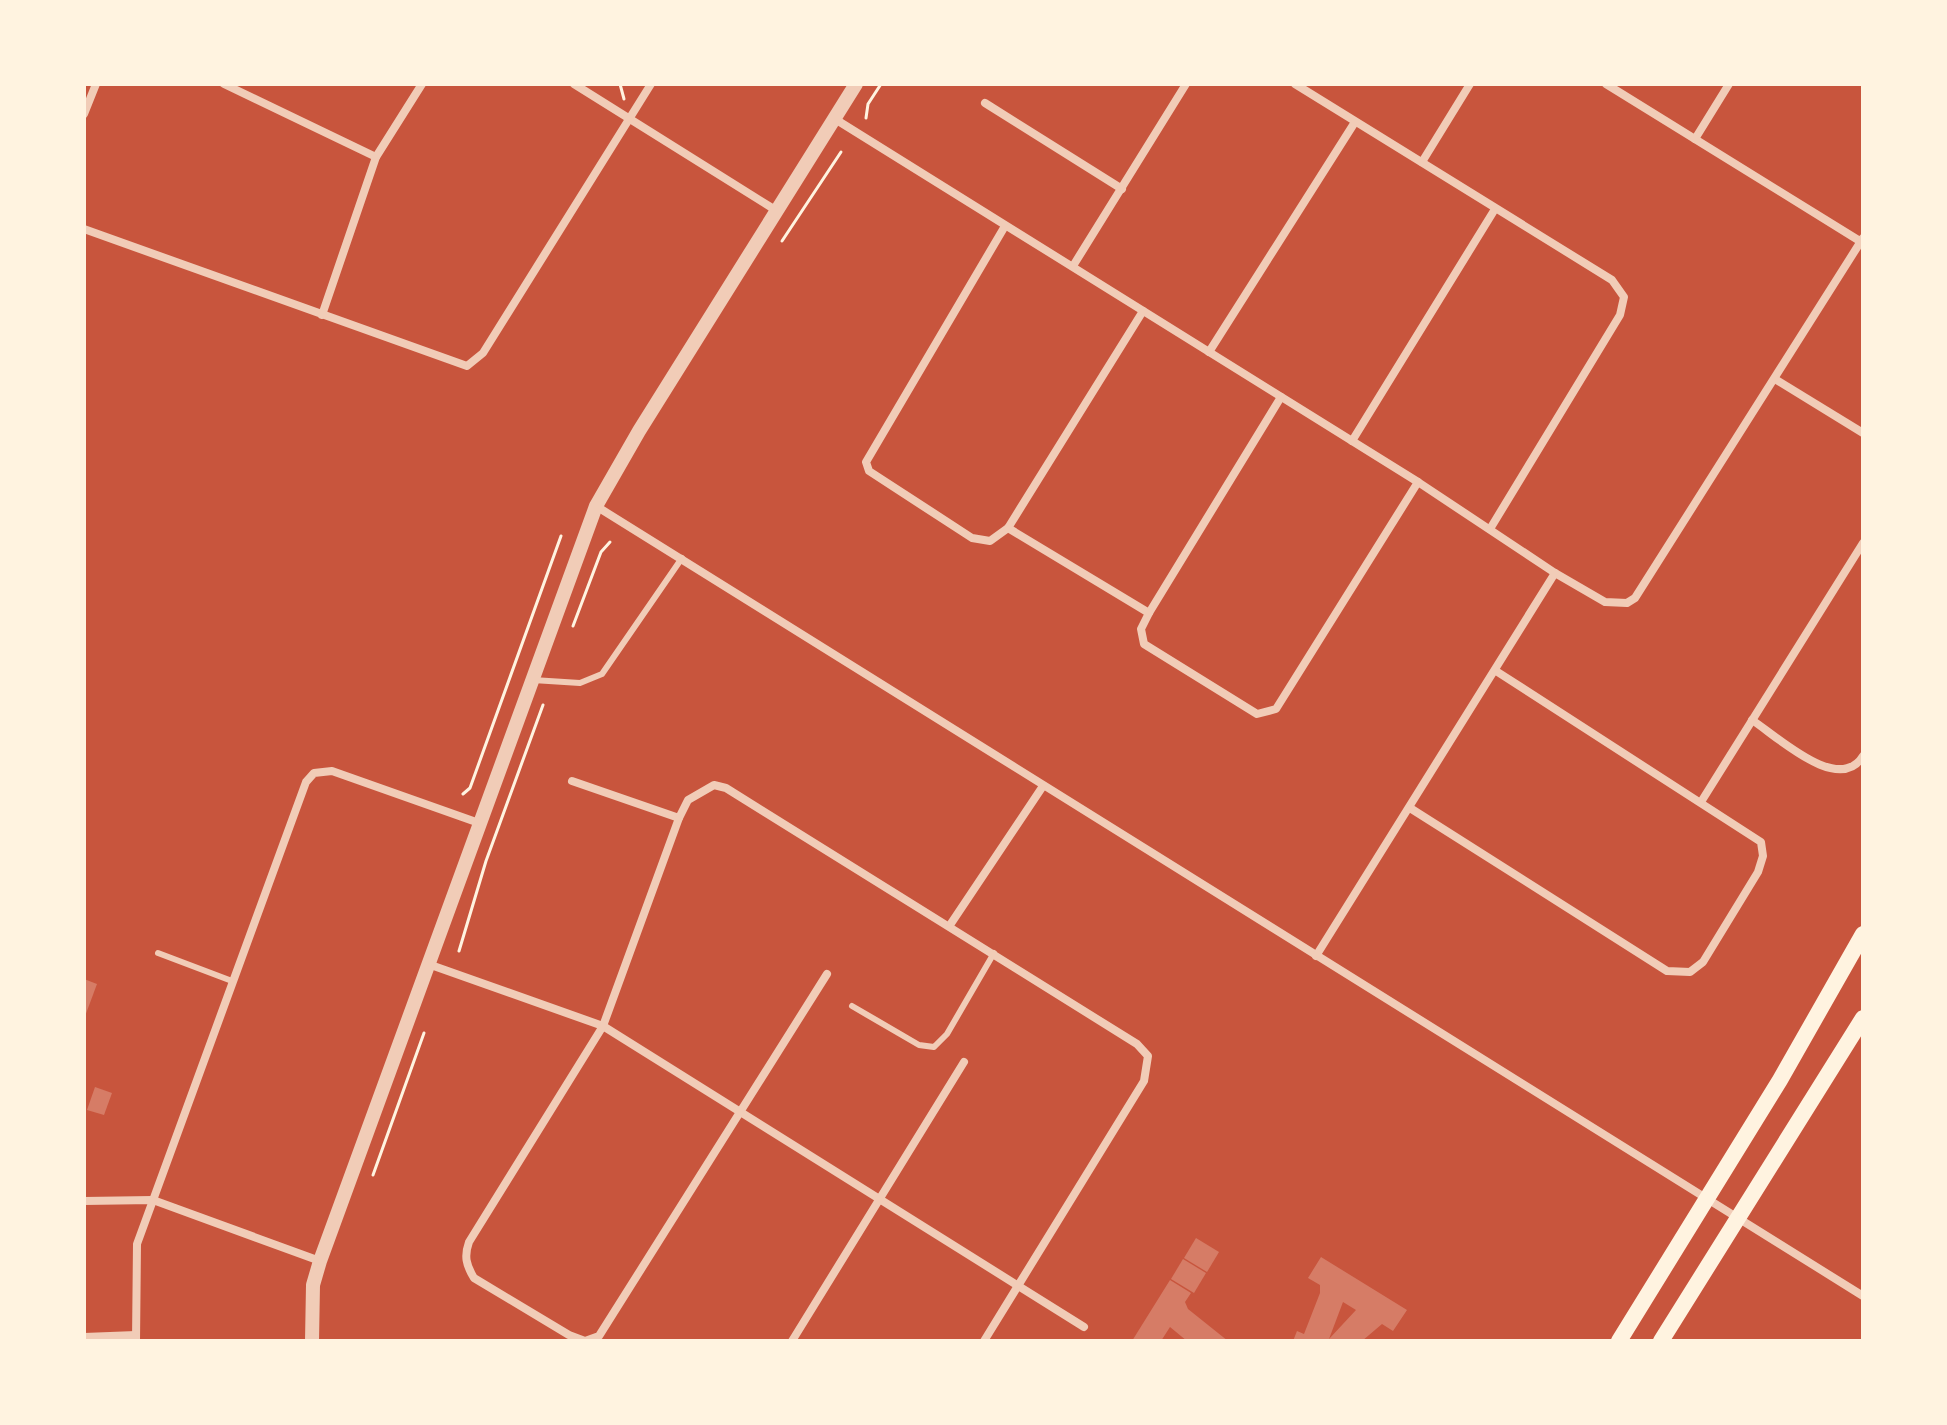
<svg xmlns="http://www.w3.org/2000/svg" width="1947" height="1425" font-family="Jost,sans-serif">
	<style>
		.building { fill: #d67c66; fill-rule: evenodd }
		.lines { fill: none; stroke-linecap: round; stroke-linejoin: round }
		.path { stroke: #fff3e0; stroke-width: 3 }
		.service { stroke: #f1ccb7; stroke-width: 6 }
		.minor { stroke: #f1ccb7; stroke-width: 8 }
		.tertiary { stroke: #f1ccb7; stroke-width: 14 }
		.secondary { stroke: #fff3e0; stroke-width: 16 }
	</style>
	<rect width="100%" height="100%" fill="#c8553d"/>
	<g class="building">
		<polygon points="84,979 97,984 84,1019"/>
		<polygon points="95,1087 112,1093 104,1115 87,1110"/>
		<polygon points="1196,1238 1219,1252 1207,1272 1184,1258"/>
		<path d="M 1321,1257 L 1407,1310 L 1393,1331 L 1382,1324 L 1362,1341 L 1293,1341 L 1297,1331 L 1304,1334 L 1320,1293 L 1320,1285 L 1308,1278 ZM 1343,1302 L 1356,1310 L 1329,1339 Z"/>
		<polygon points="1183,1259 1206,1273 1194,1293 1171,1279"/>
		<polygon points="1170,1280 1191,1293 1185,1302 1188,1309 1228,1341 1187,1341 1170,1327 1161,1341 1132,1341"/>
	</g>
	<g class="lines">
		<g class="path">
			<polyline points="620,84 624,99"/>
			<polyline points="866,118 868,104 881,84"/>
			<polyline points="782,241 841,152"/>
			<polyline points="573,626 601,552 610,542"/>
			<polyline points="463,794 470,788 561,536"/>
			<polyline points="459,951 486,861 543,705"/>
			<polyline points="373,1175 424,1033"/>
		</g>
		<g class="service">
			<polyline points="533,680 580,683 602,674 682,558"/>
			<polyline points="158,953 232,981"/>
			<polyline points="852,1006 919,1045 934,1047 947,1034 994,953"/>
		</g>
		<g class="minor">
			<polyline points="224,84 376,157"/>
			<polyline points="574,84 777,211"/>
			<polyline points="1295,84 1612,280 1624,297 1620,315 1490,529"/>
			<polyline points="1606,84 1863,243"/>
			<polyline points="985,103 1122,189"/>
			<polyline points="84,114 96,84"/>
			<polyline points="835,119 1418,482 1555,573 1605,602 1627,603 1635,598 1863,238"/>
			<polyline points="1695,139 1729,84"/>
			<polyline points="1422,162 1470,84"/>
			<polyline points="1005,226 866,462 869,471 972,538 990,541 1008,528 1143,311"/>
			<polyline points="84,229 467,366 483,353 651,84"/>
			<polyline points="1073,266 1186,84"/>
			<polyline points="322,315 376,157 422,84"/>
			<polyline points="1209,352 1355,122"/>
			<polyline points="1775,379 1863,433"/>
			<polyline points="1281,397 1149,613 1141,629 1144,644 1257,714 1276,709 1418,482"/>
			<polyline points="1352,441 1495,209"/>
			<polyline points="596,506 1863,1296"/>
			<polyline points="1008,528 1149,613"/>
			<path d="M 1752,720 C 1778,737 1839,795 1863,756"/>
			<polyline points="572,781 679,818"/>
			<polyline points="1701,802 1863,543"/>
			<polyline points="1410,808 1667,971 1690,972 1703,962 1758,872 1763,856 1761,842 1496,671"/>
			<polyline points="950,925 1043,786"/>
			<polyline points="1316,956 1555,573"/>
			<polyline points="428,964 603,1026 1084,1327"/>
			<path d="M 827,974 L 599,1336 L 585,1341 L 569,1335 L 474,1278 C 466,1265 464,1256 469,1242 L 603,1026 L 679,818 L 688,800 L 714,785 L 726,788 L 1137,1044 L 1148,1056 L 1144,1081 L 984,1341"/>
			<polyline points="84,1201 153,1200 320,1261"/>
			<polyline points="84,1337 136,1335"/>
			<polyline points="136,1341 137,1244 306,782 314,773 332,771 479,823"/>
			<polyline points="792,1341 964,1062"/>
		</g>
		<polyline class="tertiary" points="312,1341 313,1285 320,1261 596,506 639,431 856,84"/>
		<g class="secondary">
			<polyline points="1619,1341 1780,1080 1863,934"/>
			<polyline points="1661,1341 1863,1018"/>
		</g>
	</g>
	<rect width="1947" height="1425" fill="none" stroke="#fff3e0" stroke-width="172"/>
</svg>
